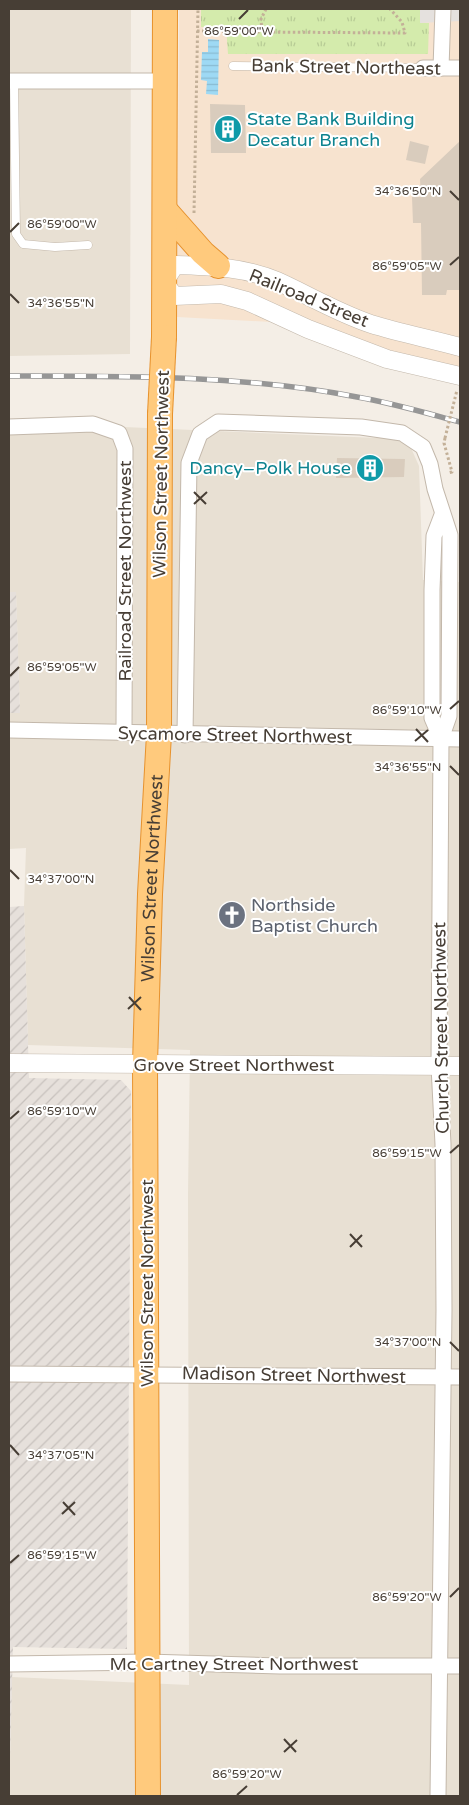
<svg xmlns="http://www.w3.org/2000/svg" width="469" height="1805" font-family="'Varela Round',sans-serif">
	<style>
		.residential { fill: #e8e0d3 }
		.commercial { fill: #f7e3cf }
		.industrial { fill: url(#industrial-furrows) }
		.park { fill: url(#park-tufts) }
		.parking { fill: #e5e1de }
		.water { fill: url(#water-rules) }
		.building { fill: #d9ccbd }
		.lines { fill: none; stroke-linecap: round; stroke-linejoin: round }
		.service-casing { stroke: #c3b8ab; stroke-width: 9 }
		.minor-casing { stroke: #c3b8ab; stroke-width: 17 }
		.tertiary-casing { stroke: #c3b8ab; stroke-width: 19 }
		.trunk-casing { stroke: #e7922d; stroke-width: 26 }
		.path { stroke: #c3b098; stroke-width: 3; stroke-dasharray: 2.5 2.5; stroke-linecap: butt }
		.service { stroke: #fff; stroke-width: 8 }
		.minor { stroke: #fff; stroke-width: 15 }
		.tertiary { stroke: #fff; stroke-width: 18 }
		.trunk { stroke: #ffca7d; stroke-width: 24 }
		.rail-casing { stroke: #969696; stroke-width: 5.5 }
		.rail { stroke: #fff; stroke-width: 4; stroke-dasharray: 11; stroke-linecap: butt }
		.trunk-bridge-casing { stroke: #e7922d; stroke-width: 26; stroke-linecap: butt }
		.path-bridge { stroke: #c3b098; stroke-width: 3; stroke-dasharray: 2.5 2.5; stroke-linecap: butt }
		.trunk-bridge { stroke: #ffca7d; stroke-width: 24 }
		.ticks { fill: none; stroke: #473e35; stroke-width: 2 }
		.labels { text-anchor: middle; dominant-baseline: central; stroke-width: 4; stroke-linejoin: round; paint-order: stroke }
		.street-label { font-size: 18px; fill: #473e35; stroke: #fff }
		.culture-label { font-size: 18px; fill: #0d838f; stroke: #fff; text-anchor: start }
		.worship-label { font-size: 18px; fill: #5b616d; stroke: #fff; text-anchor: start }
		.ticks-label { font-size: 12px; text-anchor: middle; fill: #473e35; stroke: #fff; stroke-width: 4; stroke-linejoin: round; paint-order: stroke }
	</style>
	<defs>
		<pattern id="industrial-furrows" width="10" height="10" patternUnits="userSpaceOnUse" patternTransform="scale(1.25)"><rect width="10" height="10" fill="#e6e0db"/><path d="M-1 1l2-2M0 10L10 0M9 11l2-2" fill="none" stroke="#c7c1bd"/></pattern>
		<pattern id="park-tufts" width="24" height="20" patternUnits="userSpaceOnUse" patternTransform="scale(1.25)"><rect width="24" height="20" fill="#d4ebac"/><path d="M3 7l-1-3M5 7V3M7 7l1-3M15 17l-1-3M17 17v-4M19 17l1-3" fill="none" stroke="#b7cb95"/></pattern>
		<pattern id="water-rules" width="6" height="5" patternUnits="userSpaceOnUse" patternTransform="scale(1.25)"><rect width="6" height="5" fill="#9ed9f4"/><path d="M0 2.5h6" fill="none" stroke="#89bbd2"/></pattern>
	</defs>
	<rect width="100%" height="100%" fill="#f4eee6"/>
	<g class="residential">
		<polygon points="9,9 131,9 130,354 9,356"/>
		<polygon points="9,422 401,439 411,448 419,466 423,580 460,582 460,1796 9,1796 12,1677 189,1685 188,1194 190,1050 28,1045 24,906 26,848 9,849 9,713 20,713 16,593 9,592"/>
	</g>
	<polygon class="commercial" points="179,9 460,9 460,382 385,365 332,348 271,322 177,317"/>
	<g class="industrial">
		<polygon points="9,592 16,592 20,713 9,713"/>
		<polygon points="24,906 29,1078 121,1080 131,1091 127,1649 13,1647 9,1795 9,907"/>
	</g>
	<polygon class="park" points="201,9 420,9 420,23 429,23 428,54 228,54 226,27 201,27"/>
	<polygon class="parking" points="420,9 460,9 460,21 420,23"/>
	<polygon class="water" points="208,39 219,40 218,95 206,94 207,81 201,80 202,52 208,52"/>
	<g class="building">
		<polygon points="210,104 245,105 246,153 211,153"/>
		<polygon points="410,141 429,146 425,164 406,160"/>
		<polygon points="460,141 460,290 447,290 446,295 422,295 421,223 413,223 412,197 421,197 420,179"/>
		<polygon points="337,458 405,459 404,477 336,478"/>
	</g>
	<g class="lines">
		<g class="service-casing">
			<g id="service">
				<polyline points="233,66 423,68"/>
				<polyline points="14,81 16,234 23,244 55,247 88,245"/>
			</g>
		</g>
		<g class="minor-casing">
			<g id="minor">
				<polyline points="423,68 460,68"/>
				<polyline points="441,68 443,9"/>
				<polyline points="9,81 165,81"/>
				<polyline points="9,427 93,424 119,433 125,449 124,733"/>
				<polyline points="9,730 460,739"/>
				<polyline points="185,735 189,463 200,434 218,422 361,427 402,433 423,447 430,464 435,489 450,535 449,716 441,739 439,1066 443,1144 444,1310 438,1796"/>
				<polyline points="441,739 432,718 432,590 434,536 442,515"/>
				<polyline points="9,1374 460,1377"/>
				<polyline points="9,1664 147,1662 280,1666 460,1666"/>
			</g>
		</g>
		<g class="tertiary-casing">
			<g id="tertiary">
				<path d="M 460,347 C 431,339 400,333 371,324 C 338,313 308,295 277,281 C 245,267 209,266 175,265 L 164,282 L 174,296 L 221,294 L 247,301 L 308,329 L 387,359 L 460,376"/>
				<polyline points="9,1063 460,1066"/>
			</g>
		</g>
		<g class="trunk-casing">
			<g id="trunk">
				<polyline points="165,210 203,253 218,266"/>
				<polyline points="164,337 165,9"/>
				<path id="s1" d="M 148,1796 L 145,1064 L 150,894 L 159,734 L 160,414"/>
			</g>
		</g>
		<g class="path">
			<polyline points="266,9 261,19 262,32 405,33 402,22 390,9"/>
			<polyline points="197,31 262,32"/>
			<polyline points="194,213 198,9"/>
			<polyline points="445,438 444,443 452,472 448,473"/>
		</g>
		<use href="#service" class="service"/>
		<use href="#minor" class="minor"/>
		<use href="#tertiary" class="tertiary"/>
		<use href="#trunk" class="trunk"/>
		<g class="rail-casing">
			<path id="rail" d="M 9,376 C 124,376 243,375 357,397 C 392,403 426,413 460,422"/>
		</g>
		<use href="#rail" class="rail"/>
		<g class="trunk-bridge-casing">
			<polyline id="trunk-bridge" points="160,414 164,337"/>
		</g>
		<polyline class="path-bridge" points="445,438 457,390"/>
		<use href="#trunk-bridge" class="trunk-bridge"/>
	</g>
	<path class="ticks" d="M 239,19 L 248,10M 450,191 L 459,200M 10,232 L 19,223M 450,265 L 459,257M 10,294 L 19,303M 194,492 L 206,504M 194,504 L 207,492M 10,676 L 19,667M 450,709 L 459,701M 416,729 L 428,742M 415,741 L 428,730M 450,766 L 459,775M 10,870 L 19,879M 129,997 L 141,1010M 128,1009 L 141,997M 10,1119 L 19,1111M 450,1153 L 459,1145M 350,1234 L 362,1247M 350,1247 L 362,1235M 450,1342 L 459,1351M 10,1445 L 19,1455M 63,1502 L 75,1515M 62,1514 L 75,1502M 10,1563 L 19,1555M 450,1597 L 459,1588M 284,1739 L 296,1752M 284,1752 L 297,1740M 237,1795 L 247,1786"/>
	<defs>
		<g id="building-disc" transform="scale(1.4375)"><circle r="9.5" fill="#0f9aa8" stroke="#fff"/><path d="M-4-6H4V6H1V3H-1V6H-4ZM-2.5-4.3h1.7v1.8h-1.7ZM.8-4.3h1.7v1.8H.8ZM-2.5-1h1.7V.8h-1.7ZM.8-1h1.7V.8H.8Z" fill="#fff"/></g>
		<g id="church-disc" transform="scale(1.4375)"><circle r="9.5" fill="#6b7280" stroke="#fff"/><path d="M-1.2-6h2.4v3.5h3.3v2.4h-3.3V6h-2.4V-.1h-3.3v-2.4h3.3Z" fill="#fff"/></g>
	</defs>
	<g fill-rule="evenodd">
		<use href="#building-disc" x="228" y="129"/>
		<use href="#building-disc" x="370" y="468"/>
		<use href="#church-disc" x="232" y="915"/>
	</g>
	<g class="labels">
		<g class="street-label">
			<text transform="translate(346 67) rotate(1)">Bank Street Northeast</text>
			<text transform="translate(309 298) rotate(22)">Railroad Street</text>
			<text transform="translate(161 474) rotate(-89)">Wilson Street Northwest</text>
			<text transform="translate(125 571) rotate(-90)">Railroad Street Northwest</text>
			<text transform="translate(235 735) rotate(1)">Sycamore Street Northwest</text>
			<text stroke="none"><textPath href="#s1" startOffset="918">Wilson Street Northwest</textPath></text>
			<text transform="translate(441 1028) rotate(-91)">Church Street Northwest</text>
			<text x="234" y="1065">Grove Street Northwest</text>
			<text transform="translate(147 1283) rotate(-90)">Wilson Street Northwest</text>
			<text transform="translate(294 1375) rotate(1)">Madison Street Northwest</text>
			<text x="234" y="1664">Mc Cartney Street Northwest</text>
		</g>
		<g class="culture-label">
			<text x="247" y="119">State Bank Building<tspan x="247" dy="21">Decatur Branch</tspan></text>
			<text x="351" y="468" text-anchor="end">Dancy–Polk House</text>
		</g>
		<g class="worship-label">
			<text x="251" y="905">Northside<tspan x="251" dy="21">Baptist Church</tspan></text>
		</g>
	</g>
	<g class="ticks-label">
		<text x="239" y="35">86°59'00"W</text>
		<text x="408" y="195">34°36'50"N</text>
		<text x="62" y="228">86°59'00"W</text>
		<text x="407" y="270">86°59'05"W</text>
		<text x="61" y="307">34°36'55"N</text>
		<text x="62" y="671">86°59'05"W</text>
		<text x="407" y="714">86°59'10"W</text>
		<text x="408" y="771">34°36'55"N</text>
		<text x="61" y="883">34°37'00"N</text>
		<text x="62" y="1115">86°59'10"W</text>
		<text x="407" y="1157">86°59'15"W</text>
		<text x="408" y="1346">34°37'00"N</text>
		<text x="61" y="1459">34°37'05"N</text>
		<text x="62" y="1559">86°59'15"W</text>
		<text x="407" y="1601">86°59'20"W</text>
		<text x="247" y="1778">86°59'20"W</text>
	</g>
	<rect width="469" height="1805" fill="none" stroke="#473e35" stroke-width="20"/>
</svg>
